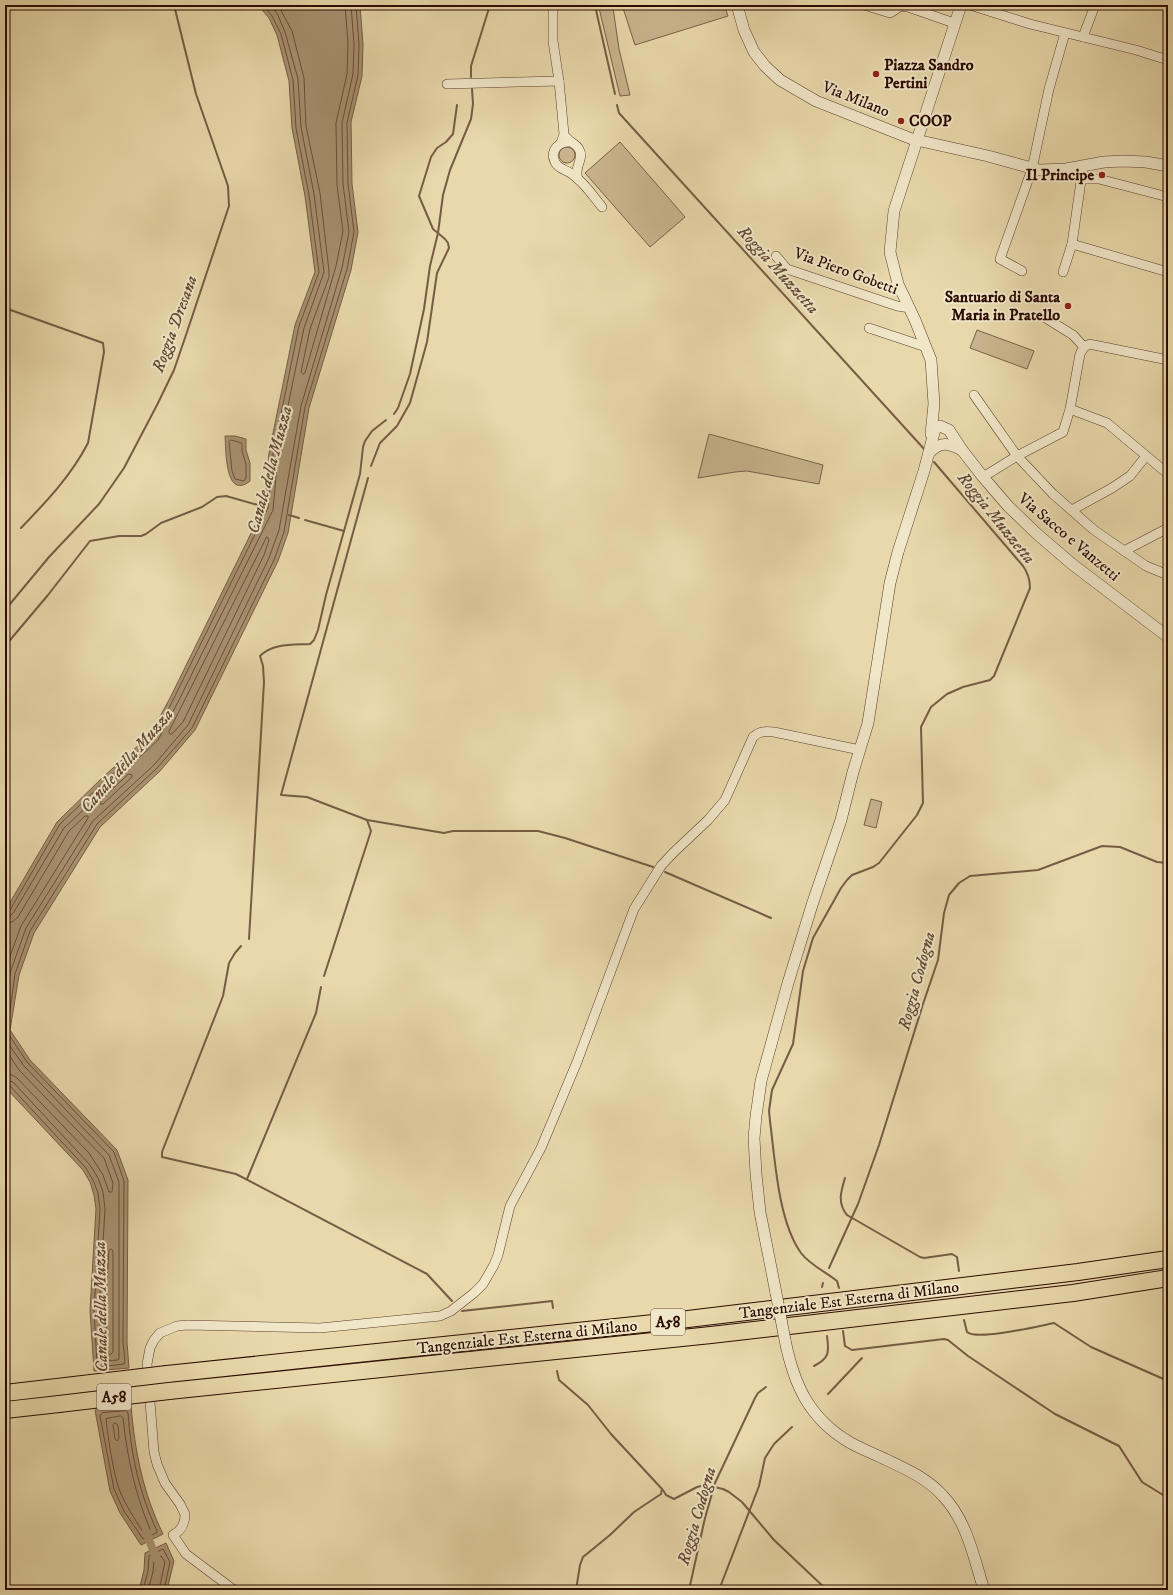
<svg xmlns="http://www.w3.org/2000/svg" width="1173" height="1595" font-family="'IM FELL DW Pica',serif">
	<style>
		.green { fill: #c8b58e; stroke: #7a6048 }
		.water { fill: #a89271; stroke: #765c44 }
		.lines { fill: none; stroke-linecap: round; stroke-linejoin: round }
		.shore { stroke: #6a4e39; stroke-width: 1 }
		.stream { stroke: #765c44; stroke-width: 2 }
		.canal { stroke: #a89271; stroke-width: 8 }
		.minor-casing { stroke: #5a3e2c; stroke-width: 10 }
		.tertiary-casing { stroke: #5a3e2c; stroke-width: 12 }
		.motorway-casing { stroke: #2b0b01; stroke-width: 18 }
		.minor { stroke: #f0e6c8; stroke-width: 9 }
		.tertiary { stroke: #f0e6c8; stroke-width: 11 }
		.motorway { stroke: #e8d8ab; stroke-width: 16 }
		.tertiary-bridge-casing { stroke: #5a3e2c; stroke-width: 12; stroke-linecap: butt }
		.motorway-bridge-casing { stroke: #2b0b01; stroke-width: 18; stroke-linecap: butt }
		.tertiary-bridge { stroke: #f0e6c8; stroke-width: 11 }
		.motorway-bridge { stroke: #e8d8ab; stroke-width: 16 }
		.poi-dot { fill: #8f2418; stroke: #f0e6c8; stroke-width: 1.5 }
		.labels { text-anchor: middle; dominant-baseline: central; stroke-width: 4; stroke-linejoin: round; paint-order: stroke }
		.shield { fill: #f0e6c8; stroke: #664d3d; stroke-width: 1 }
		.shield-label { font-size: 15px; font-weight: bold; fill: #2b0b01 }
		.poi-label { font-size: 16px; font-weight: bold; fill: #2b0b01; stroke: #f0e6c8; text-anchor: start }
		.street-label { font-size: 16px; fill: #2b0b01; stroke: #f0e6c8 }
		.water-label { font-size: 17px; font-style: italic; fill: #634833; stroke: #f0e6c8 }
	</style>
	<rect width="100%" height="100%" fill="#e8d8ab"/>
	<filter id="stains"><feTurbulence type="fractalNoise" baseFrequency=".005" numOctaves="4"/><feColorMatrix values="0 0 0 0 .2 0 0 0 0 .09 0 0 0 0 .02 0 0 0 .5 -.17"/></filter>
	<radialGradient id="worn" r=".72"><stop offset=".6" stop-color="#630" stop-opacity="0"/><stop offset="1" stop-color="#630" stop-opacity=".3"/></radialGradient>
	<g class="green">
		<polygon points="622,5 724,5 728,16 635,45"/>
		<polygon points="599,8 613,8 619,49 630,95 620,96"/>
		<polygon points="620,142 685,217 650,247 585,173"/>
		<circle cx="567" cy="155" r="8"/>
		<polygon points="977,330 1034,351 1027,369 970,348"/>
		<polygon points="709,434 823,465 819,484 747,471 735,472 698,478"/>
		<polygon points="871,799 882,802 876,828 864,825"/>
	</g>
	<g class="water">
		<polygon points="258,5 360,5 363,44 362,76 351,122 352,184 358,232 351,270 309,408 288,533 278,561 195,730 160,771 100,827 34,933 19,975 10,1030 30,1060 117,1150 128,1180 127,1342 129,1368 94,1371 90,1310 96,1209 94,1195 90,1182 83,1170 5,1087 5,911 57,822 103,777 150,735 170,698 264,507 269,453 295,325 315,272 305,196 292,128 289,81 277,35 269,18"/>
		<path d="M 225,436 L 235,436 L 246,439 L 246,450 L 250,463 L 250,481 C 225,501 226,450 225,436 Z"/>
		<path d="M 131,1406 C 135,1452 143,1493 163,1534 L 141,1545 L 120,1513 L 110,1491 L 95,1410 Z"/>
		<polygon points="166,1543 174,1561 167,1590 139,1590 144,1570 145,1553"/>
	</g>
	<g class="lines">
		<g class="shore">
			<polyline points="278,5 292,31 304,78 306,126 320,193 329,271 329,277 310,329 301,372 303,374 305,373 336,266 343,231 337,185 336,123 347,74 348,44 345,5"/>
			<polygon points="231,440 242,443 242,451 246,464 246,478 244,481 235,479 232,471 229,442"/>
			<polygon points="267,537 269,540 264,555 183,722 172,734 170,734 169,732"/>
			<polygon points="129,774 132,775 132,777 103,804 100,804 100,801"/>
			<polyline points="5,912 10,910 60,824 106,780 154,737 173,700 268,508 273,453 299,326 319,272 309,195 296,128 293,80 281,34 272,16 263,5"/>
			<polyline points="5,917 10,916 14,912 64,828 158,740 178,702 273,510 278,454 304,328 324,272 314,194 301,127 298,79 285,32 277,13 270,5"/>
			<polyline points="5,923 12,922 18,917 69,831 85,816 88,816 88,818 21,926 5,970"/>
			<polyline points="5,1006 10,973 26,928 93,821 154,765 188,725 269,558 279,530 301,406 342,268 349,232 343,184 342,123 353,74 354,44 351,5"/>
			<polyline points="5,1039 24,1066 109,1155 119,1182 119,1358 118,1360 104,1361 102,1360 99,1310 105,1209 103,1192 98,1178 90,1165 13,1082 5,1080"/>
			<polyline points="5,1049 19,1070 104,1158 113,1183 112,1192 109,1192 103,1175 89,1153 17,1078 12,1075 5,1074"/>
			<polyline points="5,1085 10,1086 86,1168 93,1180 98,1193 100,1209 94,1310 97,1365 99,1367 124,1364 125,1362 123,1342 124,1181 114,1152 27,1062 7,1032 15,974 30,931 97,824 157,768 192,728 274,560 284,532 305,407 347,269 354,232 348,184 347,123 358,75 359,44 356,5"/>
			<polygon points="111,1249 113,1251 113,1352 110,1355 108,1353 105,1310 109,1251"/>
			<path d="M 126,1411 L 128,1413 C 131,1455 139,1492 157,1531 L 156,1533 L 143,1539 L 124,1511 L 114,1489 L 100,1416 L 102,1413 Z"/>
			<path d="M 121,1416 L 123,1418 C 127,1456 135,1494 150,1529 L 145,1533 L 143,1532 C 134,1518 125,1504 119,1489 C 113,1471 108,1438 106,1419 Z"/>
			<polygon points="115,1423 118,1425 119,1438 117,1441 115,1439 113,1425"/>
			<polyline points="143,1590 148,1571 149,1556 163,1549 170,1562 164,1590"/>
			<polyline points="148,1590 153,1572 154,1560 161,1556 165,1562 159,1590"/>
		</g>
		<g class="stream">
			<polyline points="596,10 615,94"/>
			<polyline points="471,77 471,66 490,5"/>
			<polyline points="617,105 619,113 925,450"/>
			<path d="M 5,308 L 103,343 L 104,352 L 88,443 C 71,476 46,502 21,528"/>
			<polyline points="394,414 398,408 410,374 424,309 430,266 438,233 443,195 450,170 471,119 473,104 472,89"/>
			<polyline points="371,466 380,443 397,426 410,403 427,342 437,273 449,248 448,243 445,239 433,229 419,196 431,157 437,148 446,142 453,134 457,105"/>
			<polyline points="368,478 281,795 307,797 367,820 444,833 453,831 538,831 565,838 653,867"/>
			<polyline points="289,515 299,518"/>
			<polyline points="305,520 344,531"/>
			<polyline points="5,610 49,557 99,504 124,468 157,405 174,370 187,332 229,206 228,186 196,94 174,5"/>
			<polyline points="5,646 48,595 90,541 119,536 141,536 146,534 161,523 202,507 217,497 226,496 265,507"/>
			<polyline points="665,872 771,918"/>
			<path d="M 249,939 L 264,682 L 263,666 L 260,656 C 273,643 293,645 310,644 L 314,640 L 318,630 L 326,595 L 360,474 L 363,447 L 365,441 L 372,431 L 386,420"/>
			<polyline points="241,946 235,953 229,963 223,996 162,1152 162,1157 236,1174 427,1274 452,1301"/>
			<polyline points="324,976 371,831 367,820"/>
			<path d="M 845,1178 C 841,1191 837,1203 847,1215 L 920,1257 L 924,1258 L 952,1254 L 957,1257 L 959,1271"/>
			<polyline points="247,1179 316,1013 321,987"/>
			<polyline points="829,1268 858,1204 879,1145 923,1004 938,960 944,913 949,895 959,883 970,876 1038,870 1102,846 1120,847 1157,862 1168,863"/>
			<polyline points="822,1287 823,1283"/>
			<path d="M 839,1288 L 837,1281 C 826,1272 810,1265 801,1253 C 778,1221 775,1159 770,1121 L 769,1111 L 772,1090 L 793,1044 L 803,971 L 813,938 L 841,888 L 847,880 L 852,875 L 873,867 L 879,863 L 917,815 L 923,803 L 921,727 L 931,707 L 947,694 L 963,687 L 990,680 L 994,676 L 1030,588 C 1030,579 1028,573 1023,566 L 934,462"/>
			<polyline points="462,1311 552,1301 553,1308"/>
			<path d="M 964,1320 L 967,1332 C 977,1341 1039,1326 1054,1323 L 1091,1347 L 1168,1381"/>
			<polyline points="843,1331 845,1346 852,1350 944,1339 948,1340 968,1356 1055,1414 1119,1446 1142,1482 1168,1498"/>
			<path d="M 814,1366 C 830,1358 829,1352 827,1336"/>
			<polyline points="557,1371 559,1380 588,1405 611,1434 662,1489 661,1494 634,1512 610,1535 583,1557 580,1565 576,1590"/>
			<polyline points="828,1394 862,1358"/>
			<polyline points="663,1490 666,1495 674,1499 697,1487 705,1485 723,1489 729,1492 742,1502 774,1540 827,1590"/>
			<polyline points="689,1590 705,1518 715,1483 755,1398 758,1393 766,1387"/>
			<polyline points="719,1590 759,1486 765,1458 774,1444 792,1427"/>
		</g>
		<polyline class="canal" points="146,1532 156,1558"/>
		<g class="minor-casing">
			<g id="minor">
				<polyline points="553,5 553,41 559,81 564,134 561,143"/>
				<polyline points="864,5 890,13 901,6 908,7 954,23"/>
				<polyline points="970,5 1030,24 1136,50 1168,60"/>
				<polyline points="1083,37 1095,5"/>
				<polyline points="447,84 559,81"/>
				<path d="M 567,138 C 571,143 576,144 579,149 C 585,159 573,167 578,179"/>
				<path d="M 570,142 C 560,141 549,150 555,162 C 558,169 567,170 572,174 C 584,182 593,196 602,207"/>
				<polyline points="1081,179 1099,179 1168,197"/>
				<polyline points="1072,244 1168,272"/>
				<polyline points="776,256 787,269 897,306 910,308"/>
				<polyline points="1022,271 1000,259 1032,169 1049,89 1065,33"/>
				<polyline points="1063,272 1072,244 1083,167"/>
				<polyline points="1044,317 1073,335 1084,347"/>
				<polyline points="869,328 926,347"/>
				<polyline points="1084,347 1090,344 1094,345 1168,360"/>
				<polyline points="974,395 1017,456 1053,494 1094,530 1146,566 1168,575"/>
				<polyline points="1070,409 1107,423 1168,474"/>
				<polyline points="983,477 1017,456 1063,432 1070,409 1080,354 1084,347"/>
				<polyline points="1072,510 1112,488 1130,476 1146,456"/>
				<polyline points="1124,551 1168,528"/>
				<path d="M 234,1590 L 186,1554 L 173,1535 C 181,1531 185,1523 185,1514 L 180,1504 L 165,1483 L 157,1464 L 154,1452 L 147,1364 L 150,1348 L 154,1340 L 160,1333 L 177,1326 L 187,1325 L 320,1328 L 440,1316 L 451,1311 L 474,1293 L 483,1284 L 494,1265 L 498,1255 L 510,1206 L 541,1148 L 577,1062 L 634,909 L 661,866 L 673,853 L 708,820 L 725,800 L 753,737 C 760,731 765,731 774,732 L 860,750"/>
			</g>
		</g>
		<g class="tertiary-casing">
			<g id="tertiary">
				<polyline points="737,5 744,30 754,52 765,66 780,80 816,101 912,139 988,156 1039,170 1066,169 1104,162 1123,161 1146,162 1168,166"/>
				<polyline points="931,434 934,404 931,360 915,320 898,284 890,252 894,211 961,5"/>
				<path d="M 929,453 C 941,441 947,443 962,450"/>
				<polyline points="776,1293 760,1212 756,1174 754,1138 756,1116 761,1081 788,983 812,905 841,820 853,772 868,723 890,583 898,552 924,471 935,429 940,426 949,430 962,450 983,477 1008,506 1036,533 1072,564 1168,637"/>
				<path d="M 785,1340 C 794,1385 809,1418 849,1442 C 861,1449 875,1454 887,1460 C 908,1470 928,1479 943,1496 C 967,1521 974,1558 984,1590"/>
			</g>
		</g>
		<g class="motorway-casing">
			<g id="motorway">
				<polyline points="167,1374 663,1322 1078,1272 1168,1259"/>
				<polyline points="169,1391 711,1335 1073,1293 1168,1278"/>
				<polyline points="5,1393 57,1387"/>
				<polyline points="5,1410 59,1404"/>
			</g>
		</g>
		<use href="#minor" class="minor"/>
		<use href="#tertiary" class="tertiary"/>
		<use href="#motorway" class="motorway"/>
		<g class="tertiary-bridge-casing">
			<polyline id="tertiary-bridge" points="776,1293 785,1340"/>
		</g>
		<g class="motorway-bridge-casing">
			<g id="motorway-bridge">
				<polyline points="57,1387 167,1374"/>
				<polyline points="59,1404 169,1391"/>
			</g>
		</g>
		<use href="#tertiary-bridge" class="tertiary-bridge"/>
		<use href="#motorway-bridge" class="motorway-bridge"/>
	</g>
	<g class="poi-dot">
		<circle cx="876" cy="74" r="4"/>
		<circle cx="901" cy="121" r="4"/>
		<circle cx="1102" cy="175" r="4"/>
		<circle cx="1068" cy="306" r="4"/>
	</g>
	<g class="labels">
		<g class="shield">
			<rect x="651" y="1309" width="34" height="26" rx="3"/>
			<rect x="97" y="1384" width="34" height="26" rx="3"/>
		</g>
		<g class="shield-label">
			<text x="668" y="1322">A58</text>
			<text x="114" y="1397">A58</text>
		</g>
		<g class="poi-label">
			<text x="884" y="65">Piazza Sandro<tspan x="884" dy="18">Pertini</tspan></text>
			<text x="909" y="121">COOP</text>
			<text x="1094" y="175" text-anchor="end">Il Principe</text>
			<text x="1060" y="297" text-anchor="end">Santuario di Santa<tspan x="1060" dy="18">Maria in Pratello</tspan></text>
		</g>
		<g class="street-label">
			<text transform="translate(856 99) rotate(22)">Via Milano</text>
			<text transform="translate(846 271) rotate(20)">Via Piero Gobetti</text>
			<text transform="translate(1069 537) rotate(40)">Via Sacco e Vanzetti</text>
			<text transform="translate(849 1300) rotate(-7)">Tangenziale Est Esterna di Milano</text>
			<text transform="translate(527 1337) rotate(-6)">Tangenziale Est Esterna di Milano</text>
		</g>
		<g class="water-label">
			<text transform="translate(778 270) rotate(48)">Roggia Muzzetta</text>
			<text transform="translate(175 324) rotate(-70)">Roggia Dresana</text>
			<text transform="translate(270 470) rotate(-75)">Canale della Muzza</text>
			<text transform="translate(996 518) rotate(51)">Roggia Muzzetta</text>
			<text transform="translate(127 761) rotate(-49)">Canale della Muzza</text>
			<text transform="translate(917 981) rotate(-75)">Roggia Codogna</text>
			<text transform="translate(101 1307) rotate(-91)">Canale della Muzza</text>
			<text transform="translate(697 1516) rotate(-74)">Roggia Codogna</text>
		</g>
	</g>
	<rect width="1173" height="1595" fill="none" stroke="#e8d8ab" stroke-width="20"/>
	<rect x="6" y="6" width="1161" height="1583" fill="none" stroke="#2b0b01" stroke-width="2"/>
	<rect x="10" y="10" width="1153" height="1575" fill="none" stroke="#2b0b01"/>
	<rect width="100%" height="100%" filter="url(#stains)"/>
	<rect width="100%" height="100%" fill="url(#worn)"/>
</svg>
